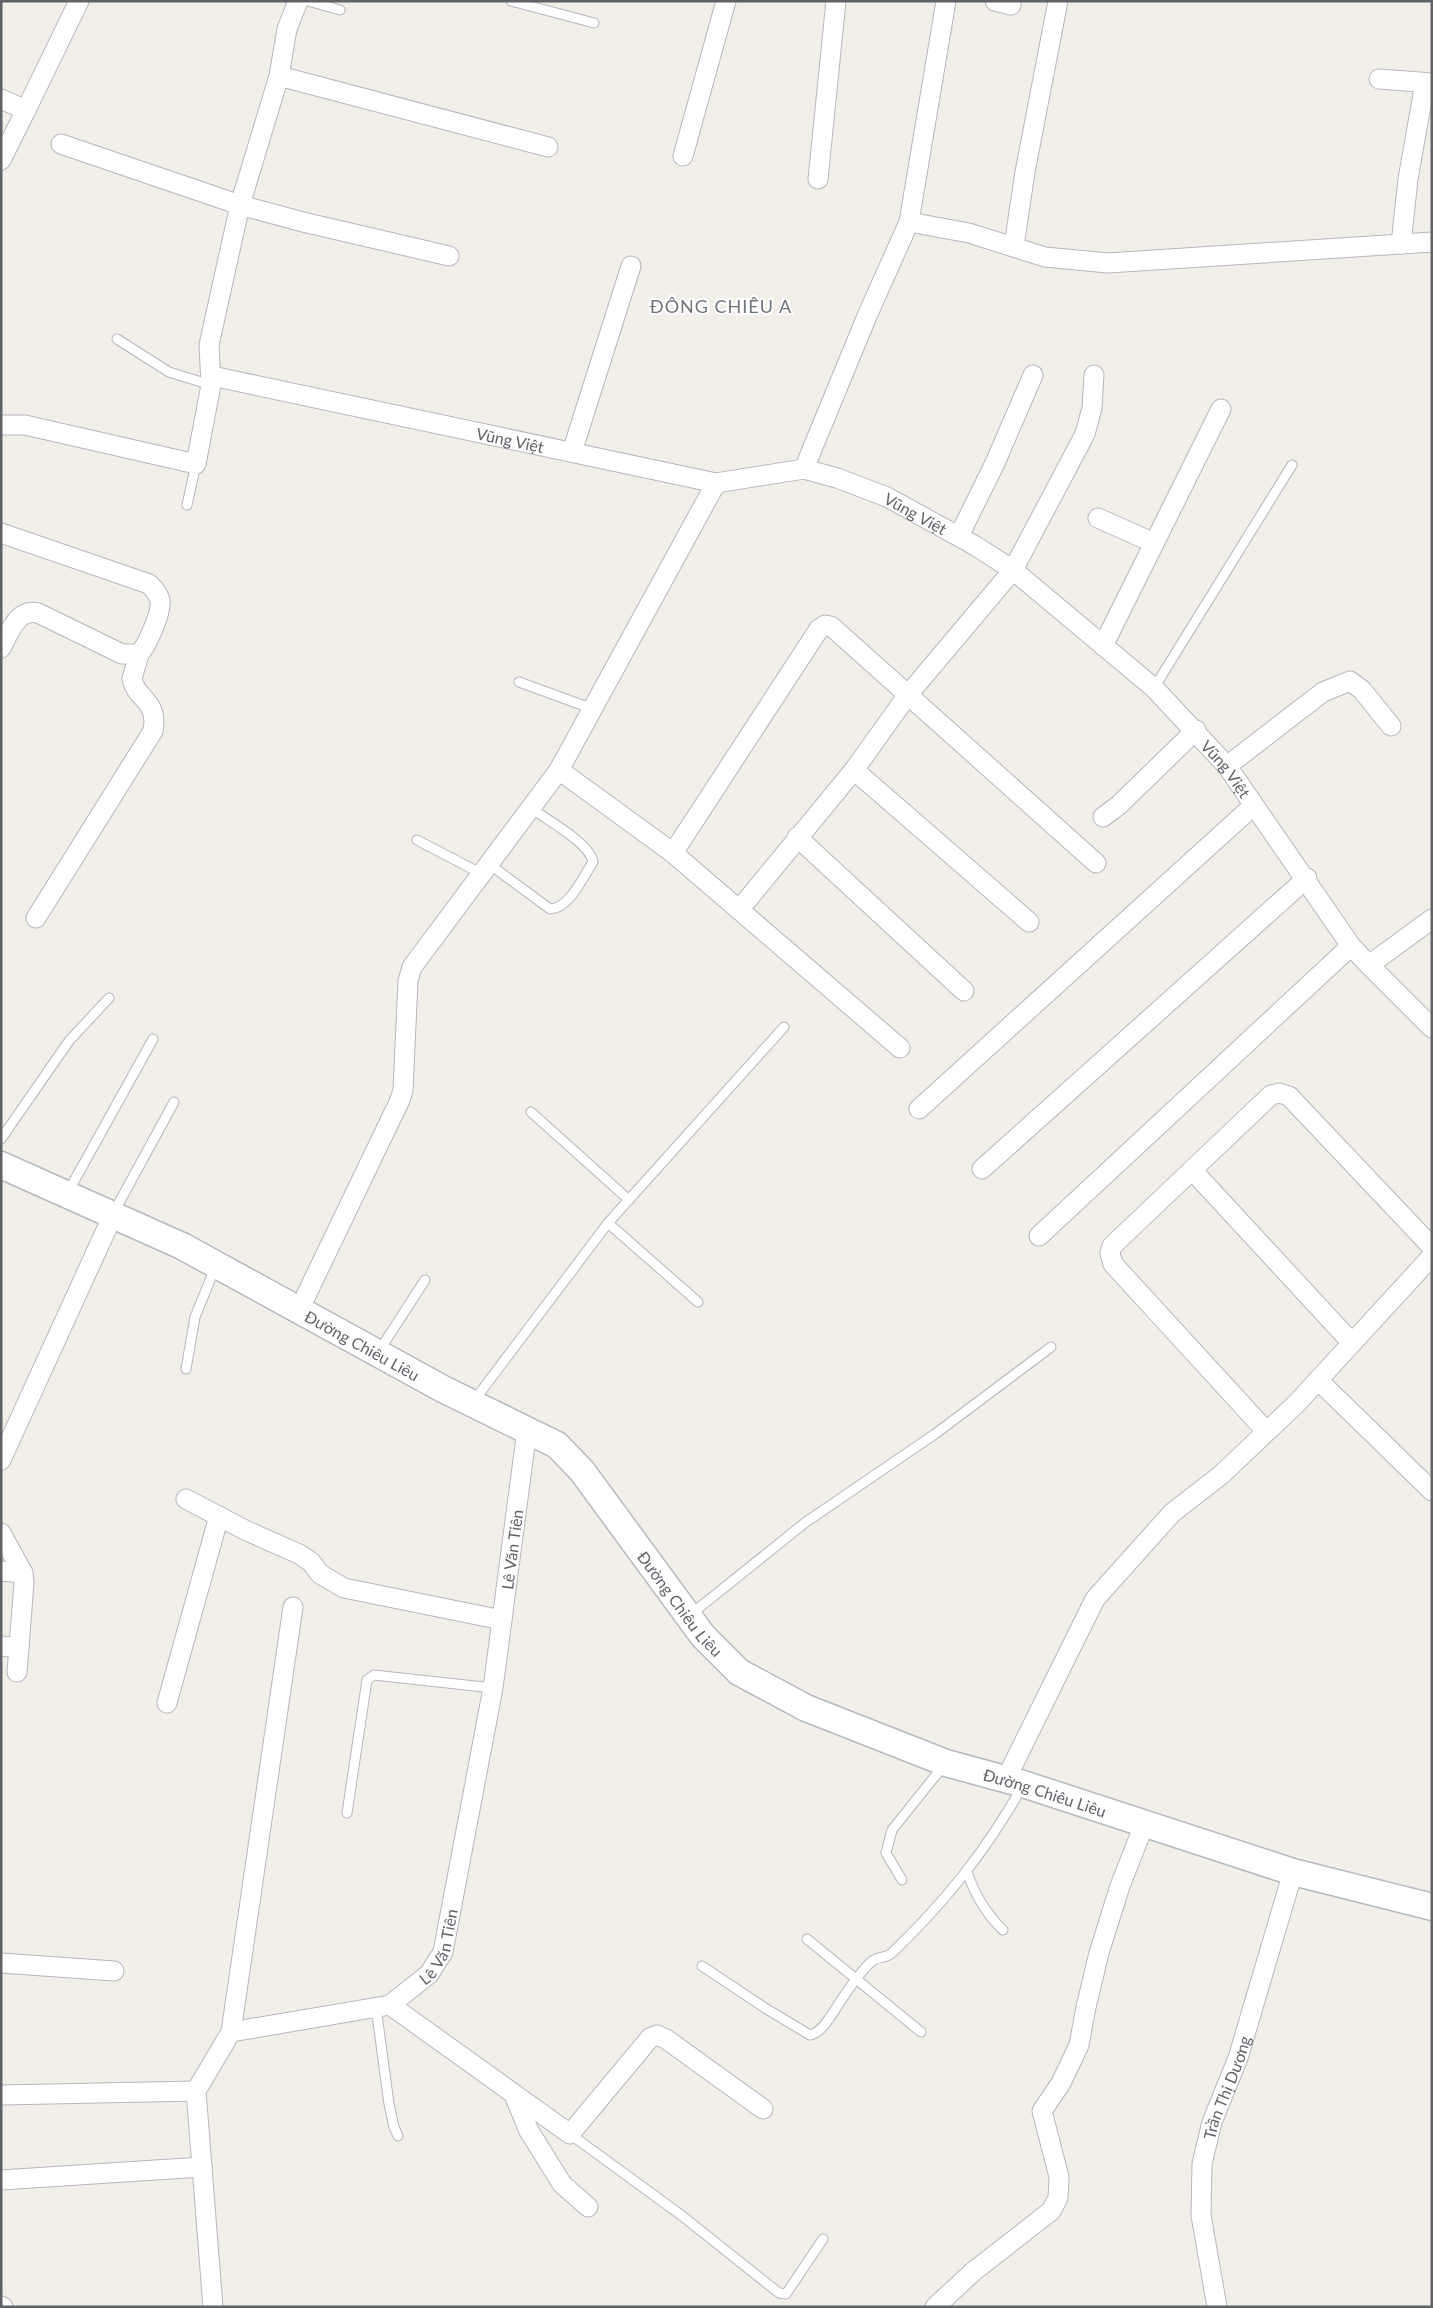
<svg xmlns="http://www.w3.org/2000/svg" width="1433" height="2308" font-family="Lato,sans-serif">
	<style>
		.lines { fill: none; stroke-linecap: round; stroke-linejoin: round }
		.lane-casing { stroke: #b5b8bc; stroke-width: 11 }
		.street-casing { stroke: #b5b8bc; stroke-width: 21 }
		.secondary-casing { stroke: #b6babf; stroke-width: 29 }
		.lane { stroke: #fff; stroke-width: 9 }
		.street { stroke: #fff; stroke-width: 19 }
		.secondary { stroke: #fff; stroke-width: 26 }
		.labels { text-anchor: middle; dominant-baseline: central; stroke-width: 4.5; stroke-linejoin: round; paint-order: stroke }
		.street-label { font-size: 16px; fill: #5f6368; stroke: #fff }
		.neighbourhood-label { font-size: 18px; letter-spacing: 1px; fill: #70757a; stroke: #fff }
	</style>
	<rect width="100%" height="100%" fill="#f1efe8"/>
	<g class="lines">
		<g class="lane-casing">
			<g id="lane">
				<polyline points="308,1 340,10"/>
				<polyline points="511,1 594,23"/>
				<polyline points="117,339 169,372 211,385"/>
				<polyline points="187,505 196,464"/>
				<polyline points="519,682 593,709"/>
				<polyline points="1154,688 1292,465"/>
				<polyline points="417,840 482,874"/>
				<path d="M 489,864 L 550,909 C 570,908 583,877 593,862 C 590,843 547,820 531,808"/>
				<polyline points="531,1112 629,1200"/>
				<polyline points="1,1139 69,1041 109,998"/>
				<polyline points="68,1192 153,1039"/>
				<polyline points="114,1212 174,1102"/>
				<polyline points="608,1223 698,1302"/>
				<polyline points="379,1351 425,1280"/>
				<polyline points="186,1369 195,1317 215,1268"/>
				<polyline points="473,1402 608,1223 784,1027"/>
				<polyline points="690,1615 806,1522 935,1434 1051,1347"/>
				<polyline points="347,1813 367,1680 374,1675 493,1688"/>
				<path d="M 967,1872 C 975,1895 985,1913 1003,1930"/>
				<polyline points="902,1880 886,1853 892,1830 944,1765"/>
				<polyline points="807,1939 921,2032"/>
				<path d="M 702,1966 L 765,2008 L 810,2035 C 822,2033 832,2014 838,2005 C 848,1990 858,1974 871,1962 C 877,1956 885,1959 892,1953 C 945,1902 986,1851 1022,1787"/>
				<polyline points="376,2007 389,2104 394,2127 398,2136"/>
				<polyline points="570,2134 681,2215 779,2293 786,2294 823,2239"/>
			</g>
		</g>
		<g class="street-casing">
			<g id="street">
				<polyline points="946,1 909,222 969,233 1045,257 1108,263 1432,242"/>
				<polyline points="995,1 1011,5"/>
				<polyline points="279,76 548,147"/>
				<polyline points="1379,79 1432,83"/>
				<polyline points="1,99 26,110 79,1"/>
				<polyline points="61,144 240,205 303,222 449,256"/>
				<polyline points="683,156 726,1"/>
				<polyline points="1,160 26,110"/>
				<polyline points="818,179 836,1"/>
				<polyline points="1401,244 1408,179 1425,83"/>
				<polyline points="1014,246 1025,172 1058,1"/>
				<path id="s1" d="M 212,376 L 716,483 L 804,469 L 837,478 L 887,497 L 974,545 L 1013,570 L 1154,688 L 1227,766 L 1351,946 L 1369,965 L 1432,919"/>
				<polyline points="1,425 25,425 196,464 211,385 209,345 240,205 279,76 287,29 298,1"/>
				<polyline points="572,452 631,266"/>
				<polyline points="804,469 867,316 909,222"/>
				<polyline points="1098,518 1154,543"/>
				<path d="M 1,533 L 149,584 C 154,589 158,593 160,600 C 162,612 147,646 139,654 L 122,654 L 38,613 C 17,608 10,632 1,648"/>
				<polyline points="959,536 995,463 1033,375"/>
				<polyline points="1103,646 1221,409"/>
				<polyline points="1227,766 1323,692 1350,681 1362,690 1391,726"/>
				<polyline points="559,770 673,853 900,1048"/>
				<polyline points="854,770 1029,922"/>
				<polyline points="1103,817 1119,805 1196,730"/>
				<polyline points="797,837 964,991"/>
				<polyline points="673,853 819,629 825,625 831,626 1096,863"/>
				<polyline points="739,910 854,770 907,696 1013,570 1085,434 1092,408 1094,375"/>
				<path d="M 36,918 L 153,731 C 159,700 136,700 132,679 L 139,654"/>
				<polyline points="1369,965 1432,1028"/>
				<polyline points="919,1109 1253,806"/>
				<polyline points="982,1169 1307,878"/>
				<polyline points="1193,1171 1352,1343"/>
				<polyline points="1039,1236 1351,946"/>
				<polyline points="299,1310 400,1100 403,1090 408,981 412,967 559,770 716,483"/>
				<polyline points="1318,1380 1432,1491"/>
				<polyline points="1266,1431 1113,1264 1110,1253 1112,1246 1271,1095 1279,1093 1289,1096 1432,1247"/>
				<polyline points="1,1460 113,1215"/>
				<polyline points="186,1499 245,1530 299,1554 311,1562 320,1574 344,1588 502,1620"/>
				<polyline points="1,1533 23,1573 24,1583 17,1672"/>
				<polyline points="1,1571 23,1573"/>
				<polyline points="1,1646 19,1648"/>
				<polyline points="167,1703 219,1516"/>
				<polyline points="1005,1781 1095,1599 1172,1513 1221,1475 1297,1403 1432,1256"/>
				<polyline points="1,1963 114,1971"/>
				<polyline points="390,2005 570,2134 650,2038 657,2035 666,2039 763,2109"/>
				<polyline points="231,2032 293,1607"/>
				<polyline points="1,2095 196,2091"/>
				<polyline points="514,2095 529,2131 562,2184 588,2207"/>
				<polyline points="1,2180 202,2167"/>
				<polyline points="1,2306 3,2307"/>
				<path id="s2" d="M 213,2307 L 196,2091 L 231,2032 L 390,2005 L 429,1974 L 443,1952 L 493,1688 L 527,1430"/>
				<polyline points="935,2307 974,2271 1051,2211 1058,2198 1059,2177 1042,2111 1061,2083 1079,2045 1086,2007 1099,1953 1120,1886 1144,1825"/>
				<path id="s3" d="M 1217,2307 L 1201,2215 L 1202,2164 L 1212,2122 L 1238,2058 L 1293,1872"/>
			</g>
		</g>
		<g class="secondary-casing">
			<g id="secondary">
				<path id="s4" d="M 1,1165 L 182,1246 L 443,1389 L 557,1445 L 582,1471 L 703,1636 L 739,1672 L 806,1708 L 946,1763 L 1023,1784 L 1293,1872 L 1432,1907"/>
			</g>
		</g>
		<use href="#lane" class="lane"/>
		<use href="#street" class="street"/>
		<use href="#secondary" class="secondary"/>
	</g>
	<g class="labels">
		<g class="street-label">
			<text stroke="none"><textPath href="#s1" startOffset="305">Vũng Việt</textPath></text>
			<text stroke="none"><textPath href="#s1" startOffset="725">Vũng Việt</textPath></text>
			<text stroke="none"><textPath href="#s1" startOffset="1130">Vũng Việt</textPath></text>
			<text stroke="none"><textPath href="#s4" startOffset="404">Đường Chiêu Liêu</textPath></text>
			<text stroke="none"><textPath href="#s2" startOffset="931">Lê Văn Tiên</textPath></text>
			<text stroke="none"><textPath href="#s4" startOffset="824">Đường Chiêu Liêu</textPath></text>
			<text stroke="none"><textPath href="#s4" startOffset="1244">Đường Chiêu Liêu</textPath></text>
			<text stroke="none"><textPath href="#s2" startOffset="526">Lê Văn Tiên</textPath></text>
			<text stroke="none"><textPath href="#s3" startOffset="225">Trần Thị Dương</textPath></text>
		</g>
		<g class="neighbourhood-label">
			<text x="721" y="306">ĐÔNG CHIÊU A</text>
		</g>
	</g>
	<rect width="1433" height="2308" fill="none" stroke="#5f6368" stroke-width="5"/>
</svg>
